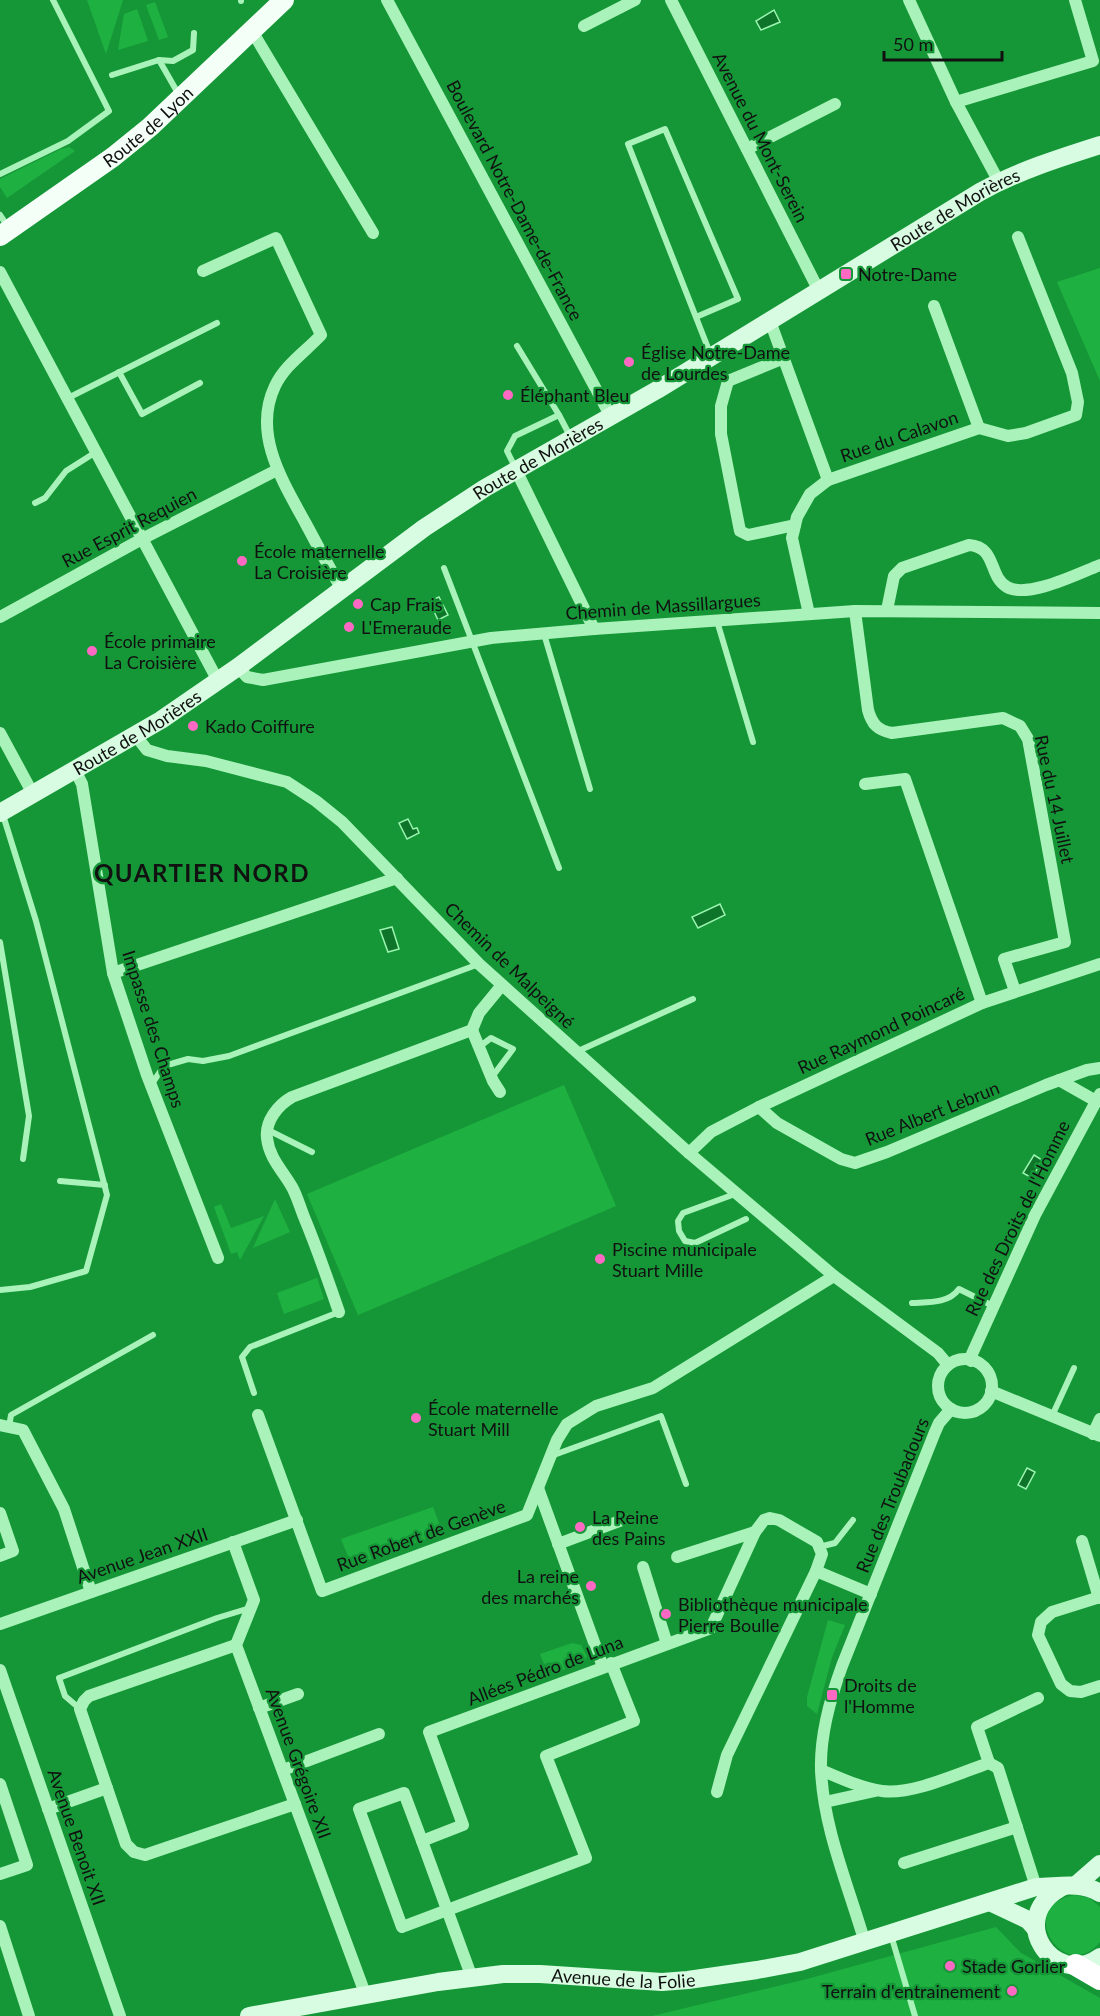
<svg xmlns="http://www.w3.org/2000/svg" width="1100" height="2016" font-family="Lato,sans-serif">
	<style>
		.green { fill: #1eb141 }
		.water { fill: #0e7429; stroke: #9bf4af; stroke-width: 1.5 }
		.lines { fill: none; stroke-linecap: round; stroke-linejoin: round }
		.lane { stroke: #a9f2ba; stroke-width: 6 }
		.street { stroke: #a9f2ba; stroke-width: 12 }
		.secondary { stroke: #d8fce1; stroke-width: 18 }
		.primary { stroke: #f3fff7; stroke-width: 20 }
		.highway { stroke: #fff; stroke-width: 22 }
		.poi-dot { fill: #ff69c3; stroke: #169737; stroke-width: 2 }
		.labels { text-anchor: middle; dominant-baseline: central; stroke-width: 4.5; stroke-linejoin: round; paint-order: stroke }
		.street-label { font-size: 18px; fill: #111; stroke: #169737 }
		.poi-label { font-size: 18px; fill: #111; stroke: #169737; text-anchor: start }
		.district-label { font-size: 24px; font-weight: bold; letter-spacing: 1.5px; fill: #111; stroke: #169737 }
	</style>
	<rect width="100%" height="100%" fill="#169737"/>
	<g class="green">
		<polygon points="87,0 123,0 106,54"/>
		<polygon points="155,2 168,37 159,40 146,5"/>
		<polygon points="137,9 148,41 118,50 124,14"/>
		<polygon points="69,147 75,151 7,198 0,187 0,179 61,149"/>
		<polygon points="1100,268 1100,381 1057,282"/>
		<polygon points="564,1085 616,1206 358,1315 307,1194"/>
		<polygon points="275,1199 290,1232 253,1248"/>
		<polygon points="221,1204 231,1228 264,1216 240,1260 237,1252 231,1254 214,1207"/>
		<polygon points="317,1278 324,1299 284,1314 277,1293"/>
		<polygon points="433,1507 443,1533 352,1566 341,1539"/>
		<polygon points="828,1620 845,1625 832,1657 817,1714 807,1706 807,1697"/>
		<polygon points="572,1643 581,1645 587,1656 584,1662 558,1672 550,1662 544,1664 540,1654"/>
		<path d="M 1075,1895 L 1089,1898 L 1100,1907 L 1100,1942 C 1063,1986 1014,1905 1075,1895 Z"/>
		<polygon points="996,1927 1021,1953 1100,1998 1100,2016 652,2016 807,1979"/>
	</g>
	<g class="water">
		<polygon points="774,10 780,22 761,30 756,21"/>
		<polygon points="439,597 448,615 438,620 431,605 432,600"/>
		<polygon points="408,819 413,829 417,828 419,833 407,839 399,823"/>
		<polygon points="720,904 725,915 698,928 692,917"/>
		<polygon points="392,927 399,949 388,952 380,930"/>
		<polygon points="1034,1155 1042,1160 1032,1178 1023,1173"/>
		<polygon points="1027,1468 1035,1472 1026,1489 1018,1485"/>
	</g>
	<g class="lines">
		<g class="lane">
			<polyline points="241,0 241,1"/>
			<polyline points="159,60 173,61 193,50 194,33"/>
			<polyline points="112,75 159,60 179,95"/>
			<polyline points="0,174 68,141 109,111 53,0"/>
			<polyline points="0,215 8,227"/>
			<polyline points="696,317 738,299 665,129 628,144 710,353"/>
			<polyline points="517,346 559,415 570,436"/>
			<polyline points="119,372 142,414 200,383"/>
			<polyline points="68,398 217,323"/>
			<polyline points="515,467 507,451 515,436 559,415"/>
			<polyline points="35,503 45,498 66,471 96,452"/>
			<polyline points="444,568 559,868"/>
			<polyline points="717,621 753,742"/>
			<polyline points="544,634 590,789"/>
			<polyline points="0,942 29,1116 23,1159"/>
			<polyline points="479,1047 491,1038 513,1049 492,1077"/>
			<polyline points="576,1052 693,999"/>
			<polyline points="151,1085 164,1066 188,1059 203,1061 229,1056 479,964"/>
			<polyline points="268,1130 312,1152"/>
			<polyline points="60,1181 105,1185"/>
			<polyline points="735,1194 683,1213 678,1221 679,1231 685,1241 695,1243 746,1219"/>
			<polyline points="0,1290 30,1287 86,1271 107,1195 36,921 3,815"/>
			<path d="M 912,1303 C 928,1302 948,1304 959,1289 L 993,1306"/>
			<polyline points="254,1393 242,1357 250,1347 339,1312"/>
			<polyline points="1052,1416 1074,1368"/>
			<polyline points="9,1427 11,1415 153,1335"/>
			<polyline points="551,1456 661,1416 686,1484"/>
			<polyline points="819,1547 835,1543 853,1520"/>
			<polyline points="79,1708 65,1696 59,1678 217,1618 250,1608"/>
			<polyline points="891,1935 915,2016"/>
		</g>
		<g class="street">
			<polyline points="387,0 611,417"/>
			<polyline points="671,0 819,291"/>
			<polyline points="909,0 956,102 999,182"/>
			<polyline points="584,26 635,0"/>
			<polyline points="252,31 373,233"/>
			<polyline points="956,102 1093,61 1075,0"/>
			<polyline points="747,149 835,104"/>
			<path d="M 203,271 L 276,238 L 321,335 C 305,352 285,365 275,386 C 252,434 283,482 306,524 C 317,545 329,567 341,588"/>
			<polyline points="0,272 218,681"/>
			<polyline points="934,306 979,428"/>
			<polyline points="770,321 828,480 810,494 797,517 792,538 809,614"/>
			<polyline points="784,358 728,381 721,406 721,434 740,531 748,535 795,525"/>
			<polyline points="516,470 594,629"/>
			<polyline points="828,480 979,428 1008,436 1026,433 1076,415 1078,402 1072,373 1018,237"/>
			<path d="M 887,610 L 894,576 L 902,568 L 969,545 C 997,547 988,576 1007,587 C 1028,599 1079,573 1100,565"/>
			<path d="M 855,611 L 868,710 C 872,724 877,730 892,733 L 1003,718 L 1020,726 L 1028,739 L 1065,942 L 1004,959 L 1015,991"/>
			<polyline points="0,617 142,539 277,470"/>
			<polyline points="238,667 247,677 263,680 491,638 594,629 855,611 1100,613"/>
			<polyline points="0,733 33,794"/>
			<polyline points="136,736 147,750 167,756 206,761 287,782 316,801 342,822 479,964 689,1153 834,1276 938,1353 948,1365"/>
			<polyline points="75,770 82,784 113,973 147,1075 218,1258"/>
			<polyline points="865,784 905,779 982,1003"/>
			<polyline points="113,973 397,878"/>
			<polyline points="472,1030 493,1081 500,1092"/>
			<polyline points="1059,1080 1096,1101"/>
			<polyline points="759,1107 777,1123 841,1159 855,1163 887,1152 1046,1085 1087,1070 1100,1068"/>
			<polyline points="689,1153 711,1132 759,1107 982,1003 1100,964"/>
			<path d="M 339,1312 C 328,1280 317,1248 304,1217 C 300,1207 297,1196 292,1187 C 283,1171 269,1158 267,1138 C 265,1121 278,1105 292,1097 L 472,1030 L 479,1013 L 502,985"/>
			<circle cx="965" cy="1386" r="27"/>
			<polyline points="971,1361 972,1354 1035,1215 1100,1094"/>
			<polyline points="991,1391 1100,1436"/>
			<polyline points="258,1415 322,1591 527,1515 557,1440 567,1424 596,1406 653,1388 834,1276"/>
			<polyline points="0,1425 23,1430 64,1509 91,1592"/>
			<polyline points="1093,1434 1100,1419"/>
			<polyline points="538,1488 603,1667"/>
			<polyline points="0,1513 13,1551 0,1556"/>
			<polyline points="1082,1541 1099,1598"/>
			<polyline points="233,1542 254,1600 236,1645 366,1996"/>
			<polyline points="558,1544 625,1519"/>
			<polyline points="677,1557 755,1532"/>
			<polyline points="643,1567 667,1644"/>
			<polyline points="816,1571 871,1594"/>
			<polyline points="1100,1597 1052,1612 1041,1622 1038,1635 1061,1684 1070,1691 1081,1692 1100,1686"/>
			<polyline points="0,1624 297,1520"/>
			<polyline points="236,1645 89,1696 84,1701 80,1709 126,1844 134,1852 145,1855 295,1804"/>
			<polyline points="0,1670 120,2016"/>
			<polyline points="259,1708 298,1694"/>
			<polyline points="989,1763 998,1768 1036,1887"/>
			<polyline points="283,1770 379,1734"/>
			<path d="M 821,1770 C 840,1778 861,1788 882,1791 C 913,1795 959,1773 989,1763 L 977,1727 L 1038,1698"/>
			<polyline points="0,1784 27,1865 0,1874"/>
			<polyline points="825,1802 875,1791"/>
			<polyline points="48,1809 107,1788"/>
			<polyline points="422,1841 404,1793 359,1809 402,1927 586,1858 546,1756 634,1721 611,1663"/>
			<polyline points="904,1863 1017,1827"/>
			<polyline points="0,1926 29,2016"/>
			<path d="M 865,1943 C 849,1887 823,1828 821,1769 C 820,1734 830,1699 842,1666 L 935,1432 L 939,1423 L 951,1409"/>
			<polyline points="472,1978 422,1841 463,1825 429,1732 711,1628 755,1532 764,1520 770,1518 779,1520 817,1542 822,1554 816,1571 727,1755 717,1792"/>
		</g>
		<g class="secondary">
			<path id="s1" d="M 0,813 L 161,720 L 238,667 L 424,528 L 485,488 L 657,390 L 980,192 C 1018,171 1059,158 1100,145"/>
			<polyline points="1076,1885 1100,1864"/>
			<path d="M 1064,1886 C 1003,1917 1054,1990 1100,1957"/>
			<polyline points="990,1902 1028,1920 1036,1929"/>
			<path id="s2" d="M 249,2016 L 438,1982 L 503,1974 L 540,1974 L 662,1982 L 688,1980 L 757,1970 L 800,1962 L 1036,1887 C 1058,1887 1080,1881 1100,1893"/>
		</g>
		<path class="primary" id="s3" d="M 0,236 L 113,157 L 150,127 L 284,0"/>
		<polyline class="highway" points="1076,1965 1100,1979"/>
	</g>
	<g class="poi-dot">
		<rect x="840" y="268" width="12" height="12" rx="3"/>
		<circle cx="629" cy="362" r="6"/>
		<circle cx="508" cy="395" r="6"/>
		<circle cx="242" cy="561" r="6"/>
		<circle cx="358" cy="604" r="6"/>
		<circle cx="349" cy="627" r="6"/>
		<circle cx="92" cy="651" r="6"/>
		<circle cx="193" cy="726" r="6"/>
		<circle cx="600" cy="1259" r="6"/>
		<circle cx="416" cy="1418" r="6"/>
		<circle cx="580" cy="1527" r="6"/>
		<circle cx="591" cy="1586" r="6"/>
		<circle cx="666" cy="1614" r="6"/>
		<rect x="826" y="1689" width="12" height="12" rx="3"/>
		<circle cx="950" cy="1966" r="6"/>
		<circle cx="1012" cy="1991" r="6"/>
	</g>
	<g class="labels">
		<g class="street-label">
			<text stroke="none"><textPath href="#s3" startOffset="184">Route de Lyon</textPath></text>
			<text transform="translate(761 137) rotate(63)">Avenue du Mont-Serein</text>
			<text transform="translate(515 200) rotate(62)">Boulevard Notre-Dame-de-France</text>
			<text stroke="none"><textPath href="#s1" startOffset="1131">Route de Morières</textPath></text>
			<text transform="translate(899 436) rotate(-19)">Rue du Calavon</text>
			<text stroke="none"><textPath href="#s1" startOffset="645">Route de Morières</textPath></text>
			<text transform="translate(129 527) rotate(-28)">Rue Esprit Requien</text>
			<text transform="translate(663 606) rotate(-4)">Chemin de Massillargues</text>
			<text stroke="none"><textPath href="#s1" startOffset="159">Route de Morières</textPath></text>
			<text transform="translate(1055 799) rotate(78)">Rue du 14 Juillet</text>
			<text transform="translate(510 965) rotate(44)">Chemin de Malpeigné</text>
			<text transform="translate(154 1029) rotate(72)">Impasse des Champs</text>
			<text transform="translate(881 1030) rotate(-25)">Rue Raymond Poincaré</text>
			<text transform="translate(932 1113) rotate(-22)">Rue Albert Lebrun</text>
			<text transform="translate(1017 1218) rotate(-64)">Rue des Droits de l'Homme</text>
			<text transform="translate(892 1495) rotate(-68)">Rue des Troubadours</text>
			<text transform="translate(421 1535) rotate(-20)">Rue Robert de Genève</text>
			<text transform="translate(142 1555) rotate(-19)">Avenue Jean XXII</text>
			<text transform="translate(545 1670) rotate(-21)">Allées Pédro de Luna</text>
			<text transform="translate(299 1763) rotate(70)">Avenue Grégoire XII</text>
			<text transform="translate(77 1837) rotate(71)">Avenue Benoit XII</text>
			<text stroke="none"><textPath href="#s2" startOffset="378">Avenue de la Folie</textPath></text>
		</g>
		<g class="poi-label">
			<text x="858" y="274">Notre-Dame</text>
			<text x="641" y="352">Église Notre-Dame<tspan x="641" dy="21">de Lourdes</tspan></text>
			<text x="520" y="395">Éléphant Bleu</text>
			<text x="254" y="551">École maternelle<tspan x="254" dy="21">La Croisière</tspan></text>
			<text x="370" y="604">Cap Frais</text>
			<text x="361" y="627">L'Emeraude</text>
			<text x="104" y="641">École primaire<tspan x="104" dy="21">La Croisière</tspan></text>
			<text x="205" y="726">Kado Coiffure</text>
			<text x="612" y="1249">Piscine municipale<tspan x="612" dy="21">Stuart Mille</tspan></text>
			<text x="428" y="1408">École maternelle<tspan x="428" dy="21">Stuart Mill</tspan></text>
			<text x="592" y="1517">La Reine<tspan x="592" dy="21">des Pains</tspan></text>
			<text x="579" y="1576" text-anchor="end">La reine<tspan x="579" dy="21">des marchés</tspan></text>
			<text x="678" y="1604">Bibliothèque municipale<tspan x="678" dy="21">Pierre Boulle</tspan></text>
			<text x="844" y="1685">Droits de<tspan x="844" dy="21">l'Homme</tspan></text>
			<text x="962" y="1966">Stade Gorlier</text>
			<text x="1000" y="1991" text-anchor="end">Terrain d'entrainement</text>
		</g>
		<g class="district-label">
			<text x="202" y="872">QUARTIER NORD</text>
		</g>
	</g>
	<path d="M884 51v9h118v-9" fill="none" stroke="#111111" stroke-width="3"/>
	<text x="893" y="51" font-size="18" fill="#111111" stroke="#169737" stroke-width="4.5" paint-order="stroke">50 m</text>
</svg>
